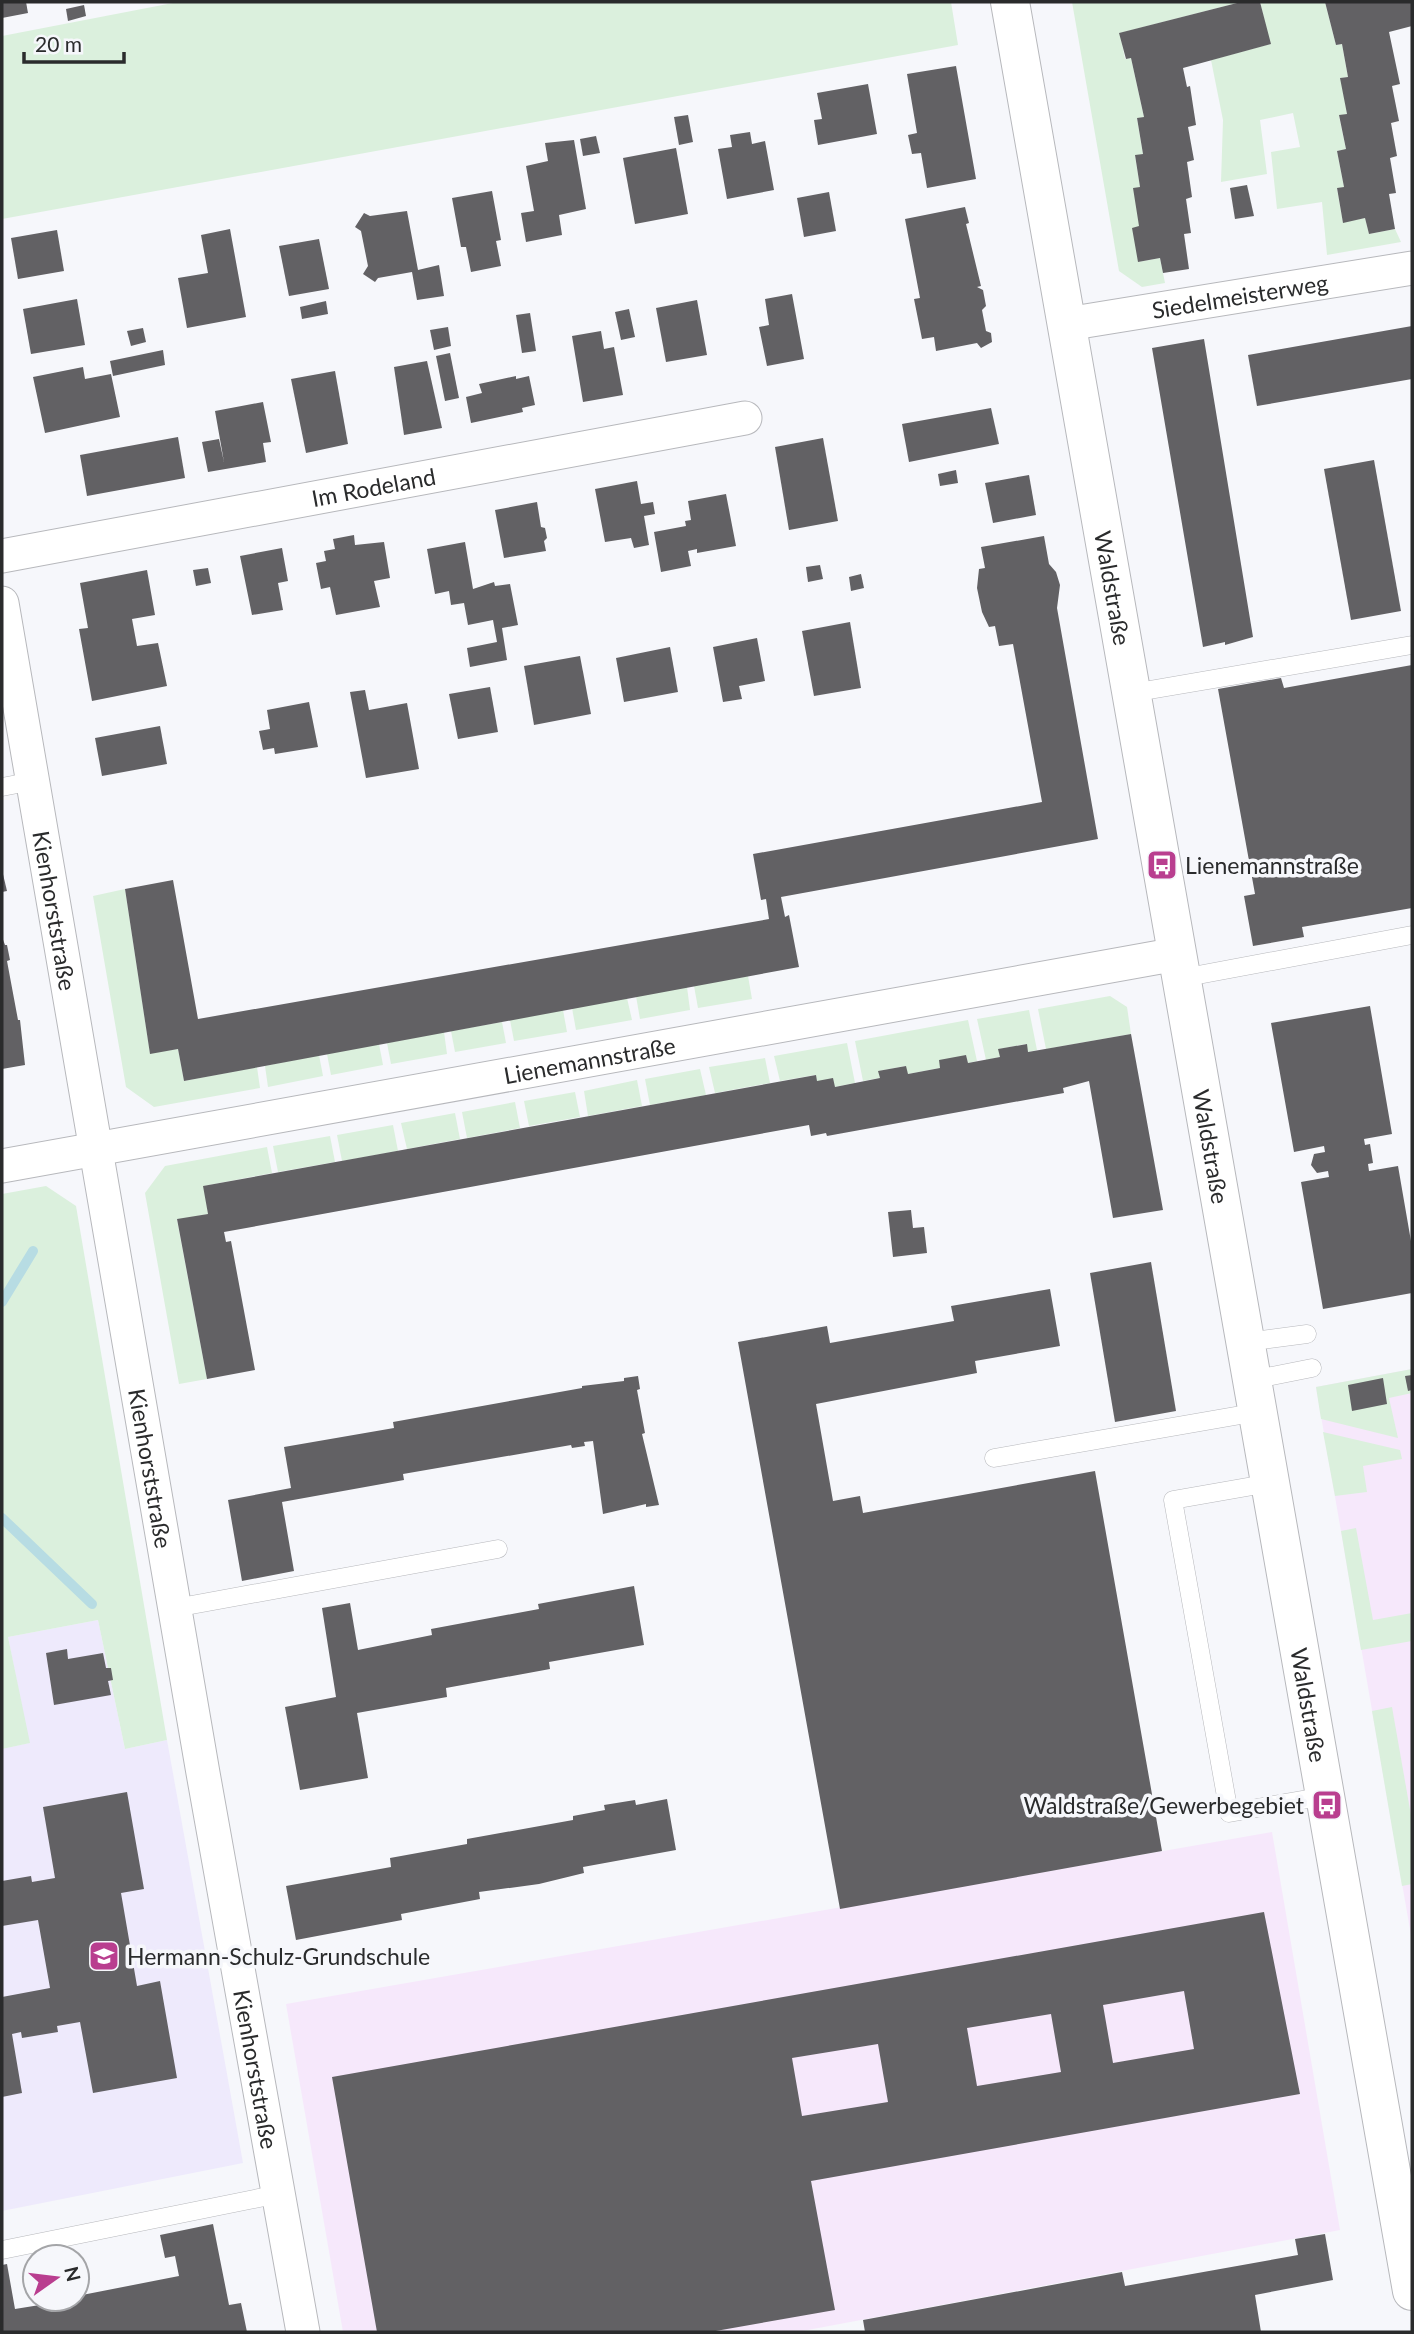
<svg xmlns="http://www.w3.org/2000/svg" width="1414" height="2334" font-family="Lato,sans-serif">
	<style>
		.commercial { fill: #f6e8fb }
		.education { fill: #eeeafc }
		.green { fill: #dbf0dd }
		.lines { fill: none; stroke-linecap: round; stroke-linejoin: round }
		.stream { stroke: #b7dce3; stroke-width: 10 }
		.building { fill: #626164; fill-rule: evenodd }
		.lane-casing { stroke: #b7b8bc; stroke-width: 19 }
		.street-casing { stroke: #b7b8bc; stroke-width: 35 }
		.secondary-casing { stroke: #b7b8bc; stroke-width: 40 }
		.lane { stroke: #fff; stroke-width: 18 }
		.street { stroke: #fff; stroke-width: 33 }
		.secondary { stroke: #fff; stroke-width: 38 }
		.labels { text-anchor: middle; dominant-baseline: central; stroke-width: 7; stroke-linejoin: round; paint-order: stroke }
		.street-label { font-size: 23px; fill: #2a2b2c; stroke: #f6f7fb }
		.poi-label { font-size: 23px; fill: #2a2b2c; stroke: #f6f7fb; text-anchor: start }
	</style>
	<rect width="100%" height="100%" fill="#f6f7fb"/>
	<g class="commercial">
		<polygon points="1412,1369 1412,1941 1316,1387"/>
		<polygon points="1272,1832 1340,2230 797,2332 343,2332 286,2004"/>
	</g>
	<polygon class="education" points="98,1620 125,1749 167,1740 243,2163 2,2211 2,1749 29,1743 8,1637"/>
	<g class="green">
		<polygon points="178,2 951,2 958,45 2,219 2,36"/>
		<polygon points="1072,2 1241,2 1120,33 1125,59 1131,58 1144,117 1137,119 1143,154 1135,156 1140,187 1138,262 1160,258 1165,283 1142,287 1119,271"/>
		<polygon points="1260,2 1325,2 1336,45 1342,44 1348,77 1341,78 1347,114 1339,116 1346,149 1337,151 1344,187 1337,189 1343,222 1365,218 1369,234 1395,229 1401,242 1327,255 1322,202 1277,209 1271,152 1300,147 1293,113 1260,120 1267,174 1221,182 1223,120 1211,60 1270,44"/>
		<polygon points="125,889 150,1053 178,1049 184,1081 257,1067 260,1088 154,1107 126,1087 93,896"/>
		<polygon points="748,976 752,999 698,1008 694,986"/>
		<polygon points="687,987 690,1010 640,1019 636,996"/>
		<polygon points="1110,996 1127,1007 1131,1034 1046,1049 1038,1009"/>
		<polygon points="627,998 632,1020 576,1030 572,1008"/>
		<polygon points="563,1010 567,1032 514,1041 510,1020"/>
		<polygon points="1029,1010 1037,1050 1028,1052 1026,1044 999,1049 1000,1057 986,1060 977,1019"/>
		<polygon points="968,1020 977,1061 968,1063 966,1055 940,1068 908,1074 905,1066 879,1071 880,1078 863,1081 855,1041"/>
		<polygon points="502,1022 506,1043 455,1052 451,1031"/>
		<polygon points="444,1032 447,1054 391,1064 387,1043"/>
		<polygon points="847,1043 855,1083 835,1087 817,1081 815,1075 780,1081 774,1056"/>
		<polygon points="379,1044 383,1065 331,1075 327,1054"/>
		<polygon points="319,1055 323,1076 268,1087 265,1066"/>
		<polygon points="765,1058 770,1083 715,1093 709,1067"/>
		<polygon points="700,1069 706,1095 650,1105 645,1079"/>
		<polygon points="637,1080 642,1106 588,1116 584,1091"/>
		<polygon points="575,1092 580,1117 529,1126 524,1101"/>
		<polygon points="515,1102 520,1128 467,1138 462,1112"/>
		<polygon points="455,1113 460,1139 407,1149 401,1123"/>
		<polygon points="393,1125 398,1151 342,1161 337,1135"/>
		<polygon points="330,1136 335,1162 278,1172 273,1146"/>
		<polygon points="267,1147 272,1173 204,1186 208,1214 177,1220 207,1379 179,1384 145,1193 165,1166"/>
		<polygon points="46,1186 76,1206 167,1740 125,1749 98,1620 8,1637 30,1743 2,1749 2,1194"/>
		<polygon points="1412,1369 1412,1393 1389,1398 1398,1438 1321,1419 1316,1387"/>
		<polygon points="1323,1432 1400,1450 1402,1459 1363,1466 1367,1492 1335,1496"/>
		<polygon points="1356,1528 1373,1620 1412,1613 1412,1641 1361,1650 1341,1531"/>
		<polygon points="1392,1707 1412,1821 1412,1884 1402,1886 1372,1711"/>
	</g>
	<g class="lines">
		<g class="stream">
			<polyline points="2,1302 33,1251"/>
			<polyline points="2,1518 92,1604"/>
		</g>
	</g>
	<g class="building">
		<polygon points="2,2 26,2 28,13 2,18"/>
		<polygon points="1241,2 1260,2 1271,44 1183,68 1187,87 1190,86 1196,125 1188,127 1194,160 1187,162 1192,197 1186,199 1191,233 1184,234 1189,269 1163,273 1160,258 1138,262 1132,228 1139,226 1133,188 1140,187 1135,155 1143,154 1137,118 1144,117 1131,58 1126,59 1119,33"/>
		<polygon points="1325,2 1412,2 1412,26 1389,32 1400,84 1392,86 1399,121 1391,123 1397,156 1390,158 1396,193 1389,194 1395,229 1369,234 1365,218 1343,223 1337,188 1344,187 1337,151 1346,149 1339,115 1347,114 1340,78 1348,77 1342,44 1336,45"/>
		<polygon points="84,5 86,16 68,21 66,9"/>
		<polygon points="956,66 976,179 927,188 921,153 912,154 908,135 917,133 907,74"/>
		<polygon points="868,84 877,134 818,145 814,120 822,119 817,93"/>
		<polygon points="688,115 693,142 679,145 674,117"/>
		<polygon points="750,132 752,144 765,141 774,190 727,199 718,149 732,147 730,135"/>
		<polygon points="596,136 600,153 583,156 580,139"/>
		<polygon points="574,140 586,209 559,215 562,235 526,242 521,213 534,211 526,166 548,161 545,143"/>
		<polygon points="676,148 688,214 635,224 623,158"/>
		<polygon points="1247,185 1254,216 1235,219 1230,188"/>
		<polygon points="492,191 501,240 496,241 501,266 471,272 466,247 461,247 452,198"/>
		<polygon points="829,192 836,231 804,237 797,198"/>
		<polygon points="965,207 969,223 966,224 981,286 977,287 983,290 986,306 982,310 986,331 991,333 992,342 981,348 977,343 936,351 934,337 922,339 914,299 920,298 905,219"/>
		<polygon points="407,211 418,270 439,265 444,296 417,300 412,272 378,278 375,282 363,274 368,266 361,231 355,227 364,213 370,216"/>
		<polygon points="230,229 246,317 187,328 178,278 208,273 201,235"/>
		<polygon points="57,230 64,271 18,279 11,238"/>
		<polygon points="319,239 329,289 289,296 279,246"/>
		<polygon points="792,294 804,359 767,366 759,327 769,325 765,299"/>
		<polygon points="77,299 85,345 31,354 23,309"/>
		<polygon points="697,300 707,355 666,362 656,308"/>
		<polygon points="326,301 328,314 302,319 300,307"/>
		<polygon points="629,309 635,337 621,340 615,312"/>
		<polygon points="530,313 536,351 522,353 516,315"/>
		<polygon points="1412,326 1412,379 1257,406 1248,355"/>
		<polygon points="448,327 451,346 434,350 430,330"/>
		<polygon points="143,328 146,342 131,346 127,331"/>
		<polygon points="601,331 604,349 614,347 623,395 583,402 572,336"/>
		<polygon points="1204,339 1253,637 1225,645 1225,642 1203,647 1152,348"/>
		<polygon points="163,350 165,365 113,376 110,361"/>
		<polygon points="450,353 459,398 445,401 436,356"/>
		<polygon points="427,361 442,428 404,435 394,367"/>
		<polygon points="83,367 85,379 111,374 120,417 45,433 33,377"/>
		<polygon points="335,371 348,444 306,453 291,379"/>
		<polygon points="516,376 516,379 529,376 535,405 522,408 523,412 471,423 466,397 482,393 479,384"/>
		<polygon points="263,402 271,442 263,443 266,462 208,472 202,442 219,439 224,462 215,411"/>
		<polygon points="991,408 999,444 909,462 902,424"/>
		<polygon points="178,437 185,478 87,496 80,455"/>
		<polygon points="823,438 838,521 789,530 775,447"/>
		<polygon points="1374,460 1401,611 1351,620 1324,469"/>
		<polygon points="956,470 958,483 940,486 938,474"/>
		<polygon points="1029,475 1036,515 993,523 985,483"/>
		<polygon points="637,481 641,504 653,502 655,514 644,516 649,545 634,548 631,538 605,542 595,489"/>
		<polygon points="726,494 736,546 697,553 697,549 688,551 691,566 661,572 654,532 686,526 685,521 691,520 688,501"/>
		<polygon points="537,502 541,527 545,528 547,538 544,541 546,551 504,558 495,510"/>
		<polygon points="354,535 355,545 384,542 390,578 374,581 380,607 336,615 330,587 321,589 316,563 326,561 324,551 335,549 333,539"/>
		<polygon points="1044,536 1049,564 1056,572 1060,585 1057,608 1098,839 781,897 785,917 789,915 799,967 184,1081 178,1049 150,1054 125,889 173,880 198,1019 769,919 766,899 761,900 753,854 1042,802 1013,644 999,646 995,626 989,627 982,612 977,588 979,569 985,568 981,547"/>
		<polygon points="465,542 473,589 494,582 495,586 510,584 518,625 502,628 507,660 470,667 467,648 497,642 493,620 468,625 464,603 451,605 449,591 435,594 427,549"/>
		<polygon points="282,548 288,581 278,583 283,610 252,615 240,556"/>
		<polygon points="820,565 823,579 808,582 806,567"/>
		<polygon points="208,568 211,583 196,586 193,570"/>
		<polygon points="147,570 155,615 132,619 137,646 158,643 167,686 92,701 79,629 88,628 80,583"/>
		<polygon points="861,574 864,588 851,591 849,577"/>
		<polygon points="850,622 861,688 814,696 802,631"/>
		<polygon points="757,638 765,681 739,686 742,699 723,702 713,647"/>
		<polygon points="670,647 678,692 624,702 616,658"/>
		<polygon points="580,656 591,714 534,725 524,666"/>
		<polygon points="1412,665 1412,908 1302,927 1304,937 1253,946 1244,896 1255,894 1218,689 1281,678 1284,688"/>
		<polygon points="490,687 498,732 458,739 449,694"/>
		<polygon points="365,690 369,710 407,703 419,769 366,778 350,692"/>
		<polygon points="309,702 318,747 275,754 274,748 263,750 259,731 270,729 267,710"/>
		<polygon points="160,726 167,764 102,776 95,738"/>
		<polygon points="2,870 7,891 2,892"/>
		<polygon points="2,937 5,945 7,945 10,960 7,961 18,1020 20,1020 25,1065 2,1069"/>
		<polygon points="1370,1006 1392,1134 1364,1139 1365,1145 1370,1144 1373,1163 1368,1164 1369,1171 1398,1166 1412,1247 1412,1293 1323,1309 1301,1182 1329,1177 1328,1171 1317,1173 1311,1165 1314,1154 1325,1152 1324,1146 1294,1152 1271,1023"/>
		<polygon points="1131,1034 1163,1210 1113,1218 1089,1081 1063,1088 1064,1093 827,1136 826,1133 811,1136 809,1125 224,1232 226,1242 231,1241 255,1370 207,1379 177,1219 208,1214 203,1186 816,1075 817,1081 833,1078 835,1087 880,1078 878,1071 906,1066 908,1074 940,1068 939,1060 966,1055 968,1063 1000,1057 998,1049 1027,1044 1028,1052"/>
		<polygon points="911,1210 913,1228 924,1227 927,1253 893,1257 888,1212"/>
		<polygon points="1151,1262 1176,1411 1115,1422 1090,1273"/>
		<polygon points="1050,1289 1060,1346 975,1361 977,1373 816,1404 833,1501 860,1496 863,1513 1095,1471 1162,1851 840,1909 738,1342 827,1326 830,1343 954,1321 951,1306"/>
		<polygon points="1412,1375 1412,1390 1408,1391 1405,1376"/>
		<polygon points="638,1376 640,1389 637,1390 645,1433 642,1434 659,1505 646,1507 646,1504 603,1514 593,1441 584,1442 585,1446 572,1448 571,1445 403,1474 404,1480 282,1502 294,1571 242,1581 228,1500 291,1488 284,1447 394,1428 393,1422 582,1388 582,1386 624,1381 624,1378"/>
		<polygon points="1383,1378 1387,1404 1352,1411 1348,1385"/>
		<polygon points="634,1586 644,1645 549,1662 550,1669 446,1688 447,1697 357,1713 368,1778 300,1790 285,1707 336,1697 322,1608 350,1603 358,1650 432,1635 431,1629 539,1609 538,1604"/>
		<polygon points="67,1649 68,1659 103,1653 106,1668 111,1668 113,1680 108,1681 111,1695 54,1705 46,1653"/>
		<polygon points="127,1792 144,1889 121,1893 137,1986 160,1981 177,2078 93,2093 80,2022 57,2026 58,2032 22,2038 21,2032 12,2034 22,2093 2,2097 2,1997 50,1988 38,1920 2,1926 2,1881 31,1876 32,1882 55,1878 43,1807"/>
		<polygon points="667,1799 676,1850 583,1867 584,1873 539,1884 479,1892 480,1899 401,1914 402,1920 296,1940 286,1886 391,1867 390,1858 467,1844 467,1839 573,1820 573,1816 605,1810 604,1805 635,1800 636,1805"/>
		<path d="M 1264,1912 L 1300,2094 L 811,2181 L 835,2310 L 710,2332 L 377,2332 L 332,2077 ZM 1184,1991 L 1194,2049 L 1113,2063 L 1103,2005 ZM 1051,2014 L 1061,2072 L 977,2086 L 967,2028 ZM 878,2044 L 888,2102 L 802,2116 L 792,2058 Z"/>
		<polygon points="213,2224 229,2305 241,2303 247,2332 2,2332 2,2265 7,2264 15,2309 77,2299 77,2296 179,2276 175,2256 165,2258 160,2235"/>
		<polygon points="1325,2234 1333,2280 1255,2295 1261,2332 865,2332 863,2320 1122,2272 1125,2286 1298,2255 1295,2239"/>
	</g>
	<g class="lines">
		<g class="lane-casing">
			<g id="lane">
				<polyline points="1132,693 1412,645"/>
				<polyline points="2,787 33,781"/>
				<polyline points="1182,978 1412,935"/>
				<polyline points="1246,1342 1307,1334"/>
				<polyline points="1252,1380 1312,1368"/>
				<polyline points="994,1458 1258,1412"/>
				<polyline points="1270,1483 1173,1500 1229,1813 1325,1796"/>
				<polyline points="175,1608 498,1549"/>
				<polyline points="2,2250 279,2194"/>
			</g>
		</g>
		<g class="street-casing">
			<g id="street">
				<path id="s1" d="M 1067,324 L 1412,268"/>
				<path id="s2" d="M 2,556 L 745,418"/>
				<path id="s3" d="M 2,603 L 203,1773 L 303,2332"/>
				<path id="s4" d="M 2,1166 L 1177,954"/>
			</g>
		</g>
		<g class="secondary-casing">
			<g id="secondary">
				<path id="s5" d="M 1010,2 L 1412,2291"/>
			</g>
		</g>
		<use href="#lane" class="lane"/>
		<use href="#street" class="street"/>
		<use href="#secondary" class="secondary"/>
	</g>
	<defs>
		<g id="bus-square" transform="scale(1.575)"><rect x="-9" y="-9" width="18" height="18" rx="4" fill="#b93e8f" stroke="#f6f7fb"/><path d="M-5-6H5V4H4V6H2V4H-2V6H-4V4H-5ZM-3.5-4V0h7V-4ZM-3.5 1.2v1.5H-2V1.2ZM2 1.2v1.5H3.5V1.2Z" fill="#fff"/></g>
		<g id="school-square" transform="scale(1.575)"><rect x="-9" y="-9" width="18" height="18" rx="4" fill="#b93e8f" stroke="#f6f7fb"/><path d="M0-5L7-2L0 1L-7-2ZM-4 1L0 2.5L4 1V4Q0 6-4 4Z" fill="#fff"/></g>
	</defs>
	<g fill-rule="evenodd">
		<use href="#bus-square" x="1162" y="865"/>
		<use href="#bus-square" x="1327" y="1805"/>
		<use href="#school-square" x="104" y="1956"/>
	</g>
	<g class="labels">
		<g class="street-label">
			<text stroke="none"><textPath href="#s1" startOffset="175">Siedelmeisterweg</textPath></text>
			<text stroke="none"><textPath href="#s2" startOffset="378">Im Rodeland</textPath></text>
			<text stroke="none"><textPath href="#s5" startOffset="595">Waldstraße</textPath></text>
			<text stroke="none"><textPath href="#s3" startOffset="312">Kienhorststraße</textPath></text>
			<text stroke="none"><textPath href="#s4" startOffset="597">Lienemannstraße</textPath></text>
			<text stroke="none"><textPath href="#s5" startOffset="1162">Waldstraße</textPath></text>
			<text stroke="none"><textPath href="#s3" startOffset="878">Kienhorststraße</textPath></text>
			<text stroke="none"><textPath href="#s5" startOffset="1729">Waldstraße</textPath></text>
			<text stroke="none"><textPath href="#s3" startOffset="1488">Kienhorststraße</textPath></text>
		</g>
		<g class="poi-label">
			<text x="1185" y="865">Lienemannstraße</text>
			<text x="1304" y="1805" text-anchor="end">Waldstraße/Gewerbegebiet</text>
			<text x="127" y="1956">Hermann-Schulz-Grundschule</text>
		</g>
	</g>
	<rect width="1414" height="2334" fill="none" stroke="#2a2b2c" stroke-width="7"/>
	<g transform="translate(56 2278) rotate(76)"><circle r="33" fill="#f6f7fb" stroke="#a4a5a8" stroke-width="2"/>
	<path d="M0-5L12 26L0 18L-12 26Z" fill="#b93e8f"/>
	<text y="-10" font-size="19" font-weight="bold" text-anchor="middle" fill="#2a2b2c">N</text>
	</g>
	<path d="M24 52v10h100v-10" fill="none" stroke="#2a2b2c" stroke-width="3.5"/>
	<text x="35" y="52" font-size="21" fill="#2a2b2c" stroke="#f6f7fb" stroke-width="5" paint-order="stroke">20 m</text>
</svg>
